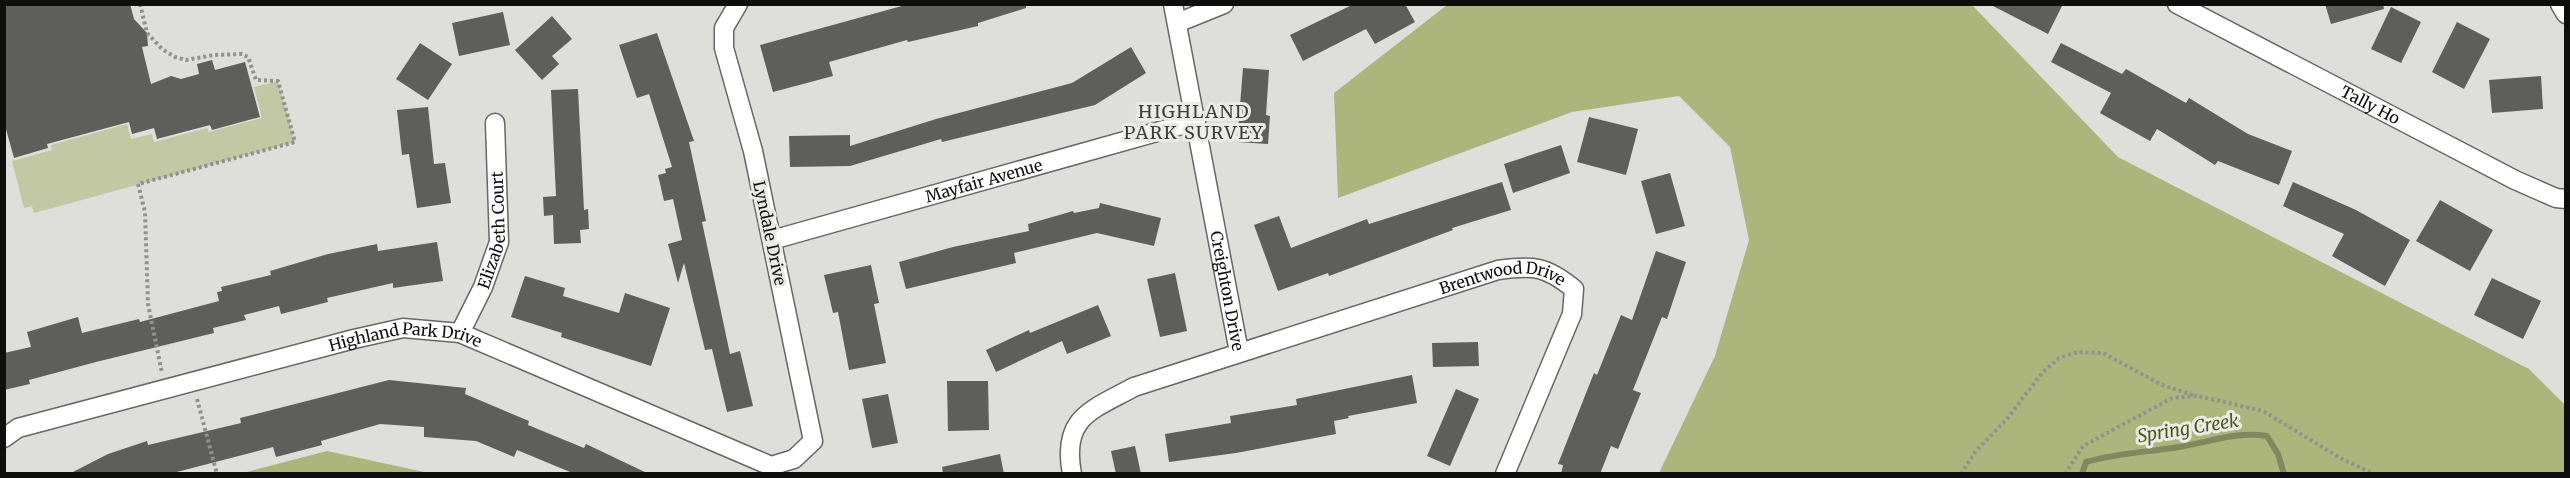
<svg xmlns="http://www.w3.org/2000/svg" width="2570" height="478" font-family="Merriweather,serif">
	<style>
		.green { fill: #c2c8a3 }
		.forest { fill: #acb67c }
		.lines { fill: none; stroke-linecap: round; stroke-linejoin: round }
		.stream { stroke: #81875e; stroke-width: 6 }
		.building { fill: #5e5f5a }
		.street-casing { stroke: #676863; stroke-width: 21 }
		.path { stroke: #91928e; stroke-width: 4; stroke-dasharray: 3 3; stroke-linecap: butt }
		.street { stroke: #fff; stroke-width: 18 }
		.labels { text-anchor: middle; dominant-baseline: central; stroke-width: 6; stroke-linejoin: round; paint-order: stroke }
		.street-label { font-size: 16px; fill: #0e0f0d; stroke: #ebece8 }
		.neighbourhood-label { font-size: 18px; letter-spacing: 1.5px; fill: #3d3e3a; stroke: #ebece8 }
		.water-label { font-size: 18px; font-style: italic; fill: #505716; stroke: #ebece8 }
	</style>
	<rect width="100%" height="100%" fill="#dedfda"/>
	<polygon class="green" points="278,81 295,142 34,213 32,206 24,208 12,161 52,150 51,145 127,124 131,139 152,134 154,142 207,128 209,132 262,118 254,87"/>
	<g class="forest">
		<polygon points="1447,5 1972,5 2118,157 2529,369 2565,405 2565,473 1659,473 1715,356 1749,240 1730,147 1679,96 1572,112 1338,198 1334,93"/>
		<polygon points="327,451 429,473 243,473"/>
	</g>
	<g class="lines">
		<path class="stream" d="M 2082,474 L 2086,462 C 2117,453 2148,452 2179,447 C 2210,442 2236,431 2267,436 L 2278,454 L 2284,474"/>
	</g>
	<g class="building">
		<polygon points="4,4 130,4 134,19 147,33 148,46 142,47 151,84 171,76 181,79 199,74 197,64 212,60 215,70 245,62 260,117 212,130 210,125 157,139 154,128 132,134 129,122 47,144 48,148 14,158 4,122"/>
		<polygon points="909,4 1026,4 1026,8 978,23 978,26 908,42 907,40 829,62 833,76 773,92 760,45"/>
		<polygon points="1354,4 1405,4 1415,22 1375,44 1366,29 1303,61 1290,35"/>
		<polygon points="1989,4 2063,4 2048,34"/>
		<polygon points="2325,4 2383,4 2384,9 2331,24"/>
		<polygon points="2391,7 2421,22 2401,63 2371,49"/>
		<polygon points="503,12 510,45 459,56 452,23"/>
		<polygon points="552,16 572,39 552,56 559,64 542,80 515,50"/>
		<polygon points="2457,22 2490,39 2464,89 2432,72"/>
		<polygon points="657,33 694,141 689,142 706,221 702,222 730,354 740,351 753,406 727,412 712,349 705,350 684,263 678,283 668,244 682,240 673,199 664,201 658,175 666,173 665,169 672,167 649,94 637,98 619,45"/>
		<polygon points="420,43 452,64 428,100 396,79"/>
		<polygon points="2061,43 2122,74 2126,69 2186,103 2189,98 2248,134 2292,151 2279,185 2218,161 2215,165 2157,129 2150,141 2100,113 2111,93 2051,62"/>
		<polygon points="1131,47 1146,73 1095,105 942,142 941,139 850,166 790,167 789,136 850,135 850,146 936,119 1072,83"/>
		<polygon points="1243,68 1269,70 1266,115 1270,116 1268,144 1237,142"/>
		<polygon points="2541,76 2543,109 2492,113 2489,80"/>
		<polygon points="578,89 584,210 588,209 589,229 580,230 581,243 554,244 553,215 544,216 543,197 556,196 551,90"/>
		<polygon points="428,107 434,164 445,163 451,203 417,208 409,154 402,155 397,110"/>
		<polygon points="1589,117 1638,129 1626,175 1577,162"/>
		<polygon points="1561,145 1570,173 1513,193 1504,164"/>
		<polygon points="1670,173 1685,226 1656,234 1641,181"/>
		<polygon points="1502,182 1511,210 1452,228 1453,230 1329,276 1328,273 1278,291 1254,225 1279,216 1291,248 1367,219 1369,224"/>
		<polygon points="2293,182 2356,210 2410,240 2385,286 2332,256 2344,234 2283,206"/>
		<polygon points="2440,200 2493,230 2470,271 2416,241"/>
		<polygon points="1100,203 1161,218 1154,246 1097,233 1014,253 1016,263 906,289 899,262 953,247 1029,231 1028,224 1073,211 1074,213 1099,208"/>
		<polygon points="437,242 443,281 393,288 393,283 327,298 328,302 281,314 279,306 244,315 246,320 213,328 214,333 96,362 29,380 30,384 4,390 4,353 31,347 27,332 78,317 82,333 139,319 140,322 219,301 217,292 222,291 221,287 271,275 270,271 328,254 377,244 378,251"/>
		<polygon points="1656,251 1686,262 1667,319 1662,317 1633,390 1641,393 1618,449 1611,446 1600,474 1561,474 1563,465 1558,464 1594,373 1597,375 1621,315 1632,320"/>
		<polygon points="871,265 879,303 874,304 886,363 849,370 838,312 833,313 824,275"/>
		<polygon points="1175,273 1187,331 1160,337 1147,279"/>
		<polygon points="525,276 565,288 563,296 619,313 625,293 670,308 651,366 561,337 562,333 511,317"/>
		<polygon points="2492,278 2541,301 2523,339 2474,315"/>
		<polygon points="1098,305 1111,336 1067,354 1062,341 996,372 986,350 1029,330 1030,333"/>
		<polygon points="1478,342 1479,366 1433,367 1432,343"/>
		<polygon points="1412,375 1417,403 1348,416 1349,418 1334,421 1336,434 1236,453 1169,462 1165,434 1231,423 1230,416 1297,405 1296,399"/>
		<polygon points="389,380 466,388 465,394 529,421 528,425 584,448 586,444 649,474 575,474 517,450 514,457 476,441 424,437 424,427 380,424 321,441 322,445 276,457 273,447 169,474 69,474 108,454 147,441 148,445 241,423 240,418"/>
		<polygon points="947,381 988,381 989,430 948,431"/>
		<polygon points="1456,389 1479,399 1450,466 1427,456"/>
		<polygon points="888,394 898,443 872,448 862,399"/>
		<polygon points="1135,446 1141,474 1116,474 1111,451"/>
		<polygon points="1000,454 1004,474 943,474 942,467"/>
	</g>
	<g class="lines">
		<g class="street-casing">
			<g id="street">
				<path id="s1" d="M 1173,4 L 1239,352"/>
				<path id="s2" d="M 2177,4 L 2515,180 L 2556,198 L 2566,199"/>
				<polyline points="2560,4 2566,14"/>
				<polyline points="1177,23 1224,4"/>
				<path id="s3" d="M 772,240 L 1196,121"/>
				<path id="s4" d="M 460,333 L 483,287 L 499,242 L 495,123"/>
				<path id="s5" d="M 4,438 L 18,428 L 354,339 L 403,328 L 460,333 L 771,466 L 794,459 L 813,441 L 753,151 L 724,48 L 724,28 L 738,4"/>
				<path id="s6" d="M 1072,474 C 1061,417 1092,410 1134,387 L 1498,270 C 1533,265 1546,266 1574,289 L 1572,314 L 1505,474"/>
			</g>
		</g>
		<g class="path">
			<polyline points="140,4 147,33 162,49 175,57 186,60 214,55 242,54 248,57 256,80 278,81 295,142 138,184 145,212 148,304 162,373"/>
			<polyline points="197,399 217,474"/>
			<polyline points="1961,474 1976,451 2007,419 2042,373 2059,358 2078,352 2103,353 2162,385 2196,396"/>
			<polyline points="2065,474 2083,446 2172,398 2198,396 2263,411 2342,459 2374,474"/>
		</g>
		<use href="#street" class="street"/>
	</g>
	<g class="labels">
		<g class="street-label">
			<text stroke="none"><textPath href="#s2" startOffset="218">Tally Ho</textPath></text>
			<text stroke="none"><textPath href="#s3" startOffset="220">Mayfair Avenue</textPath></text>
			<text stroke="none"><textPath href="#s4" startOffset="110">Elizabeth Court</textPath></text>
			<text transform="translate(770 233) rotate(78)">Lyndale Drive</text>
			<text stroke="none"><textPath href="#s6" startOffset="506">Brentwood Drive</textPath></text>
			<text stroke="none"><textPath href="#s1" startOffset="292">Creighton Drive</textPath></text>
			<text stroke="none"><textPath href="#s5" startOffset="417">Highland Park Drive</textPath></text>
		</g>
		<g class="neighbourhood-label">
			<text x="1194" y="111">HIGHLAND<tspan x="1194" dy="21">PARK SURVEY</tspan></text>
		</g>
		<g class="water-label">
			<text transform="translate(2188 428) rotate(-9)">Spring Creek</text>
		</g>
	</g>
	<rect width="2570" height="478" fill="none" stroke="#0e0f0d" stroke-width="12"/>
</svg>
